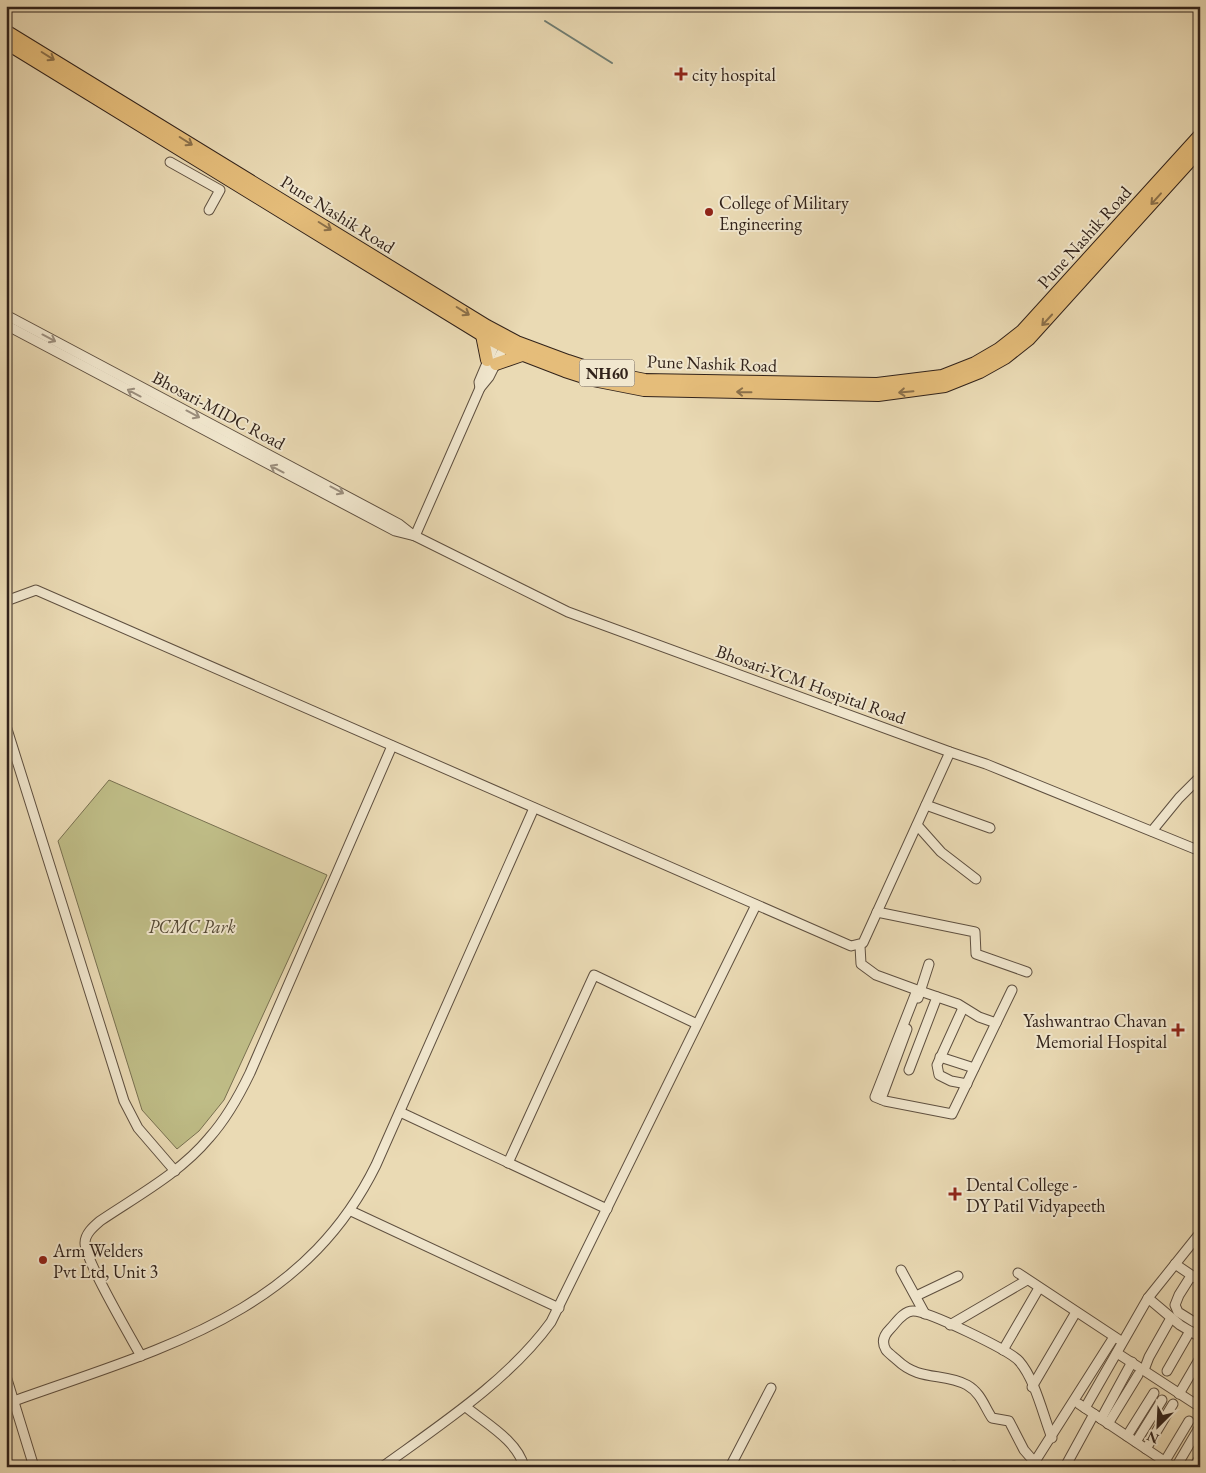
<svg xmlns="http://www.w3.org/2000/svg" width="1206" height="1473" font-family="'EB Garamond',serif">
	<style>
		.green { fill: #bfbd87; stroke: #787050 }
		.lines { fill: none; stroke-linecap: round; stroke-linejoin: round }
		.stream { stroke: #6f7d73; stroke-width: 2 }
		.minor-casing { stroke: #5f5040; stroke-width: 11 }
		.highway-casing { stroke: #31221a; stroke-width: 14 }
		.minor { stroke: #f1e7ce; stroke-width: 9 }
		.highway { stroke: #e5bd7a; stroke-width: 12 }
		.oneway { stroke: #8b704a }
		.oneway2 { stroke: #9b8e7d }
		.poi-dot { fill: #8f2418; stroke: #f1e7ce; stroke-width: 2 }
		.labels { text-anchor: middle; dominant-baseline: central; stroke-width: 4; stroke-linejoin: round; paint-order: stroke }
		.shield { fill: #f1e7ce; stroke: #6b5d50; stroke-width: 1 }
		.shield-label { font-size: 16px; font-weight: bold; fill: #31221a }
		.poi-label { font-size: 18px; fill: #31221a; stroke: #f1e7ce; text-anchor: start }
		.street-label { font-size: 18px; fill: #31221a; stroke: #f1e7ce }
		.park-label { font-size: 18px; font-style: italic; fill: #544935; stroke: #f1e7ce }
	</style>
	<rect width="100%" height="100%" fill="#eadab4"/>
	<filter id="stains"><feTurbulence type="fractalNoise" baseFrequency=".004" numOctaves="4"/><feColorMatrix values="0 0 0 0 .2 0 0 0 0 .09 0 0 0 0 .02 0 0 0 .5 -.17"/></filter>
	<radialGradient id="worn" r=".72"><stop offset=".6" stop-color="#630" stop-opacity="0"/><stop offset="1" stop-color="#630" stop-opacity=".3"/></radialGradient>
	<polygon class="green" points="109,780 327,875 224,1100 199,1131 177,1149 142,1110 58,841"/>
	<g class="lines">
		<polyline class="stream" points="545,21 612,63"/>
		<g class="minor-casing">
			<g id="minor">
				<polyline points="170,162 220,190 209,210"/>
				<polyline points="6,315 399,524 413,535"/>
				<polyline points="6,325 395,531 415,536 568,612 950,752 986,764 1200,851"/>
				<polyline points="480,388 479,382 498,337"/>
				<polyline points="415,536 480,388 489,377 506,343"/>
				<polyline points="6,601 36,590 851,946 863,943 950,752"/>
				<polyline points="6,726 124,1101 138,1128 175,1171"/>
				<polyline points="926,805 990,828"/>
				<polyline points="917,825 941,852 976,879"/>
				<polyline points="1152,831 1179,798 1200,777"/>
				<polyline points="877,912 975,932 976,954 1027,972"/>
				<polyline points="860,946 861,964 876,975 917,990 875,1097 885,1101 952,1114 1012,990"/>
				<polyline points="920,991 958,1004 979,1017 996,1023"/>
				<polyline points="918,998 929,964"/>
				<polyline points="963,1008 937,1065 939,1075 951,1081 967,1084"/>
				<polyline points="940,1057 974,1068"/>
				<polyline points="909,1070 937,997"/>
				<polyline points="881,1099 907,1029"/>
				<polyline points="400,1112 607,1209"/>
				<polyline points="508,1163 594,975 697,1024"/>
				<polyline points="351,1211 559,1308"/>
				<polyline points="1175,1264 1200,1281"/>
				<polyline points="901,1270 925,1314"/>
				<polyline points="1018,1273 1118,1339"/>
				<polyline points="1191,1276 1179,1295 1175,1305 1178,1312 1194,1322"/>
				<polyline points="916,1296 958,1276"/>
				<polyline points="1148,1298 1180,1325 1200,1337"/>
				<polyline points="950,1325 1027,1280"/>
				<polyline points="1003,1350 1039,1288"/>
				<polyline points="1117,1353 1200,1407"/>
				<path d="M 141,1356 C 130,1336 85,1260 85,1243 C 85,1234 93,1227 100,1221 C 137,1196 180,1173 209,1138 C 226,1119 239,1096 250,1073 L 392,746"/>
				<polyline points="1144,1370 1149,1357 1171,1318"/>
				<polyline points="1167,1371 1190,1331"/>
				<polyline points="6,1376 34,1467"/>
				<polyline points="1032,1387 1076,1312"/>
				<polyline points="1179,1394 1200,1358"/>
				<path d="M 14,1401 C 159,1349 302,1315 376,1165 L 534,808"/>
				<polyline points="1079,1404 1173,1467"/>
				<path d="M 466,1407 C 485,1423 518,1441 524,1467"/>
				<polyline points="1085,1408 1148,1298 1200,1233"/>
				<polyline points="1101,1419 1132,1362"/>
				<polyline points="1108,1424 1138,1375"/>
				<polyline points="1127,1436 1154,1393"/>
				<polyline points="1136,1442 1162,1400"/>
				<polyline points="1146,1449 1173,1404"/>
				<polyline points="1165,1461 1189,1421"/>
				<polyline points="1034,1463 1114,1337"/>
				<polyline points="954,1466 956,1467"/>
				<path d="M 1038,1466 L 1024,1450 L 1009,1421 L 992,1418 C 984,1406 981,1393 967,1385 C 943,1372 920,1382 897,1360 C 894,1357 888,1353 886,1350 C 881,1342 884,1335 890,1329 C 896,1323 903,1311 913,1311 C 928,1311 1009,1350 1019,1361 C 1035,1379 1043,1415 1052,1438"/>
				<path d="M 382,1467 C 440,1425 509,1380 551,1322 L 756,905"/>
				<polyline points="730,1467 771,1388"/>
				<polyline points="1036,1467 1052,1467"/>
				<polyline points="1065,1467 1094,1414"/>
				<polyline points="1176,1467 1199,1428"/>
				<polyline points="1194,1467 1200,1457"/>
			</g>
		</g>
		<g class="highway-casing">
			<g id="highway">
				<polyline points="6,31 487,326 517,342 568,361 595,370 645,380 877,384 942,376 975,363 999,349 1022,331 1200,135"/>
				<polyline points="6,43 482,335 513,351 565,371 593,380 644,390 878,395 945,386 980,372 1005,358 1029,339 1200,150"/>
				<polyline points="482,335 487,360"/>
				<polyline points="496,364 522,355"/>
			</g>
		</g>
		<use href="#minor" class="minor"/>
		<use href="#highway" class="highway"/>
	</g>
	<defs><path id="oneway-shaft" d="M-6 0H5M1.5-3L5.5 0L1.5 3" fill="none" stroke-width="1.6" stroke-linecap="round" stroke-linejoin="round" transform="scale(1.25)"/></defs>
	<g class="oneway">
		<use href="#oneway-shaft" transform="translate(48 56) rotate(32)"/>
		<use href="#oneway-shaft" transform="translate(186 141) rotate(32)"/>
		<use href="#oneway-shaft" transform="translate(1156 199) rotate(132)"/>
		<use href="#oneway-shaft" transform="translate(325 226) rotate(32)"/>
		<use href="#oneway-shaft" transform="translate(463 311) rotate(32)"/>
		<use href="#oneway-shaft" transform="translate(1047 320) rotate(133)"/>
		<use href="#oneway-shaft" transform="translate(744 392) rotate(-179)"/>
		<use href="#oneway-shaft" transform="translate(906 392) rotate(175)"/>
	</g>
	<g class="oneway2">
		<use href="#oneway-shaft" transform="translate(49 338) rotate(28)"/>
		<use href="#oneway-shaft" transform="translate(134 393) rotate(-152)"/>
		<use href="#oneway-shaft" transform="translate(193 414) rotate(28)"/>
		<use href="#oneway-shaft" transform="translate(277 469) rotate(-152)"/>
		<use href="#oneway-shaft" transform="translate(337 490) rotate(28)"/>
	</g>
	<g class="poi-dot">
		<path d="M678.5 66.5h5v5h5v5h-5v5h-5v-5h-5v-5h5z"/>
		<circle cx="709" cy="212" r="5"/>
		<path d="M1175.5 1022.5h5v5h5v5h-5v5h-5v-5h-5v-5h5z"/>
		<path d="M952.5 1186.5h5v5h5v5h-5v5h-5v-5h-5v-5h5z"/>
		<circle cx="43" cy="1260" r="5"/>
	</g>
	<g class="labels">
		<rect class="shield" x="579.5" y="359.5" width="55" height="27" rx="4"/>
		<g class="shield-label">
			<text x="607" y="373">NH60</text>
		</g>
		<g class="poi-label">
			<text x="692" y="74">city hospital</text>
			<text x="719" y="202">College of Military<tspan x="719" dy="21">Engineering</tspan></text>
			<text x="1167" y="1020" text-anchor="end">Yashwantrao Chavan<tspan x="1167" dy="21">Memorial Hospital</tspan></text>
			<text x="966" y="1184">Dental College -<tspan x="966" dy="21">DY Patil Vidyapeeth</tspan></text>
			<text x="53" y="1250">Arm Welders<tspan x="53" dy="21">Pvt Ltd, Unit 3</tspan></text>
		</g>
		<g class="street-label">
			<text transform="translate(338 214) rotate(32)">Pune Nashik Road</text>
			<text transform="translate(1084 237) rotate(-48)">Pune Nashik Road</text>
			<text transform="translate(712 363) rotate(2)">Pune Nashik Road</text>
			<text transform="translate(219 410) rotate(28)">Bhosari-MIDC Road</text>
			<text transform="translate(811 684) rotate(20)">Bhosari-YCM Hospital Road</text>
		</g>
		<g class="park-label">
			<text x="192" y="926">PCMC Park</text>
		</g>
	</g>
	<rect width="1206" height="1473" fill="none" stroke="#eadab4" stroke-width="25"/>
	<rect x="8" y="8" width="1191" height="1458" fill="none" stroke="#31221a" stroke-width="2.5"/>
	<rect x="12" y="12" width="1181" height="1448" fill="none" stroke="#31221a"/>
	<g transform="translate(1158 1426) rotate(204)" stroke="#f1e7ce" stroke-width="4" paint-order="stroke">
	<path d="M0-4L9 19L0 12L-9 19Z" fill="#31221a"/>
	<text y="-8" font-size="14" font-weight="bold" text-anchor="middle" fill="#31221a">N</text>
	</g>
	<rect width="100%" height="100%" filter="url(#stains)"/>
	<rect width="100%" height="100%" fill="url(#worn)"/>
</svg>
